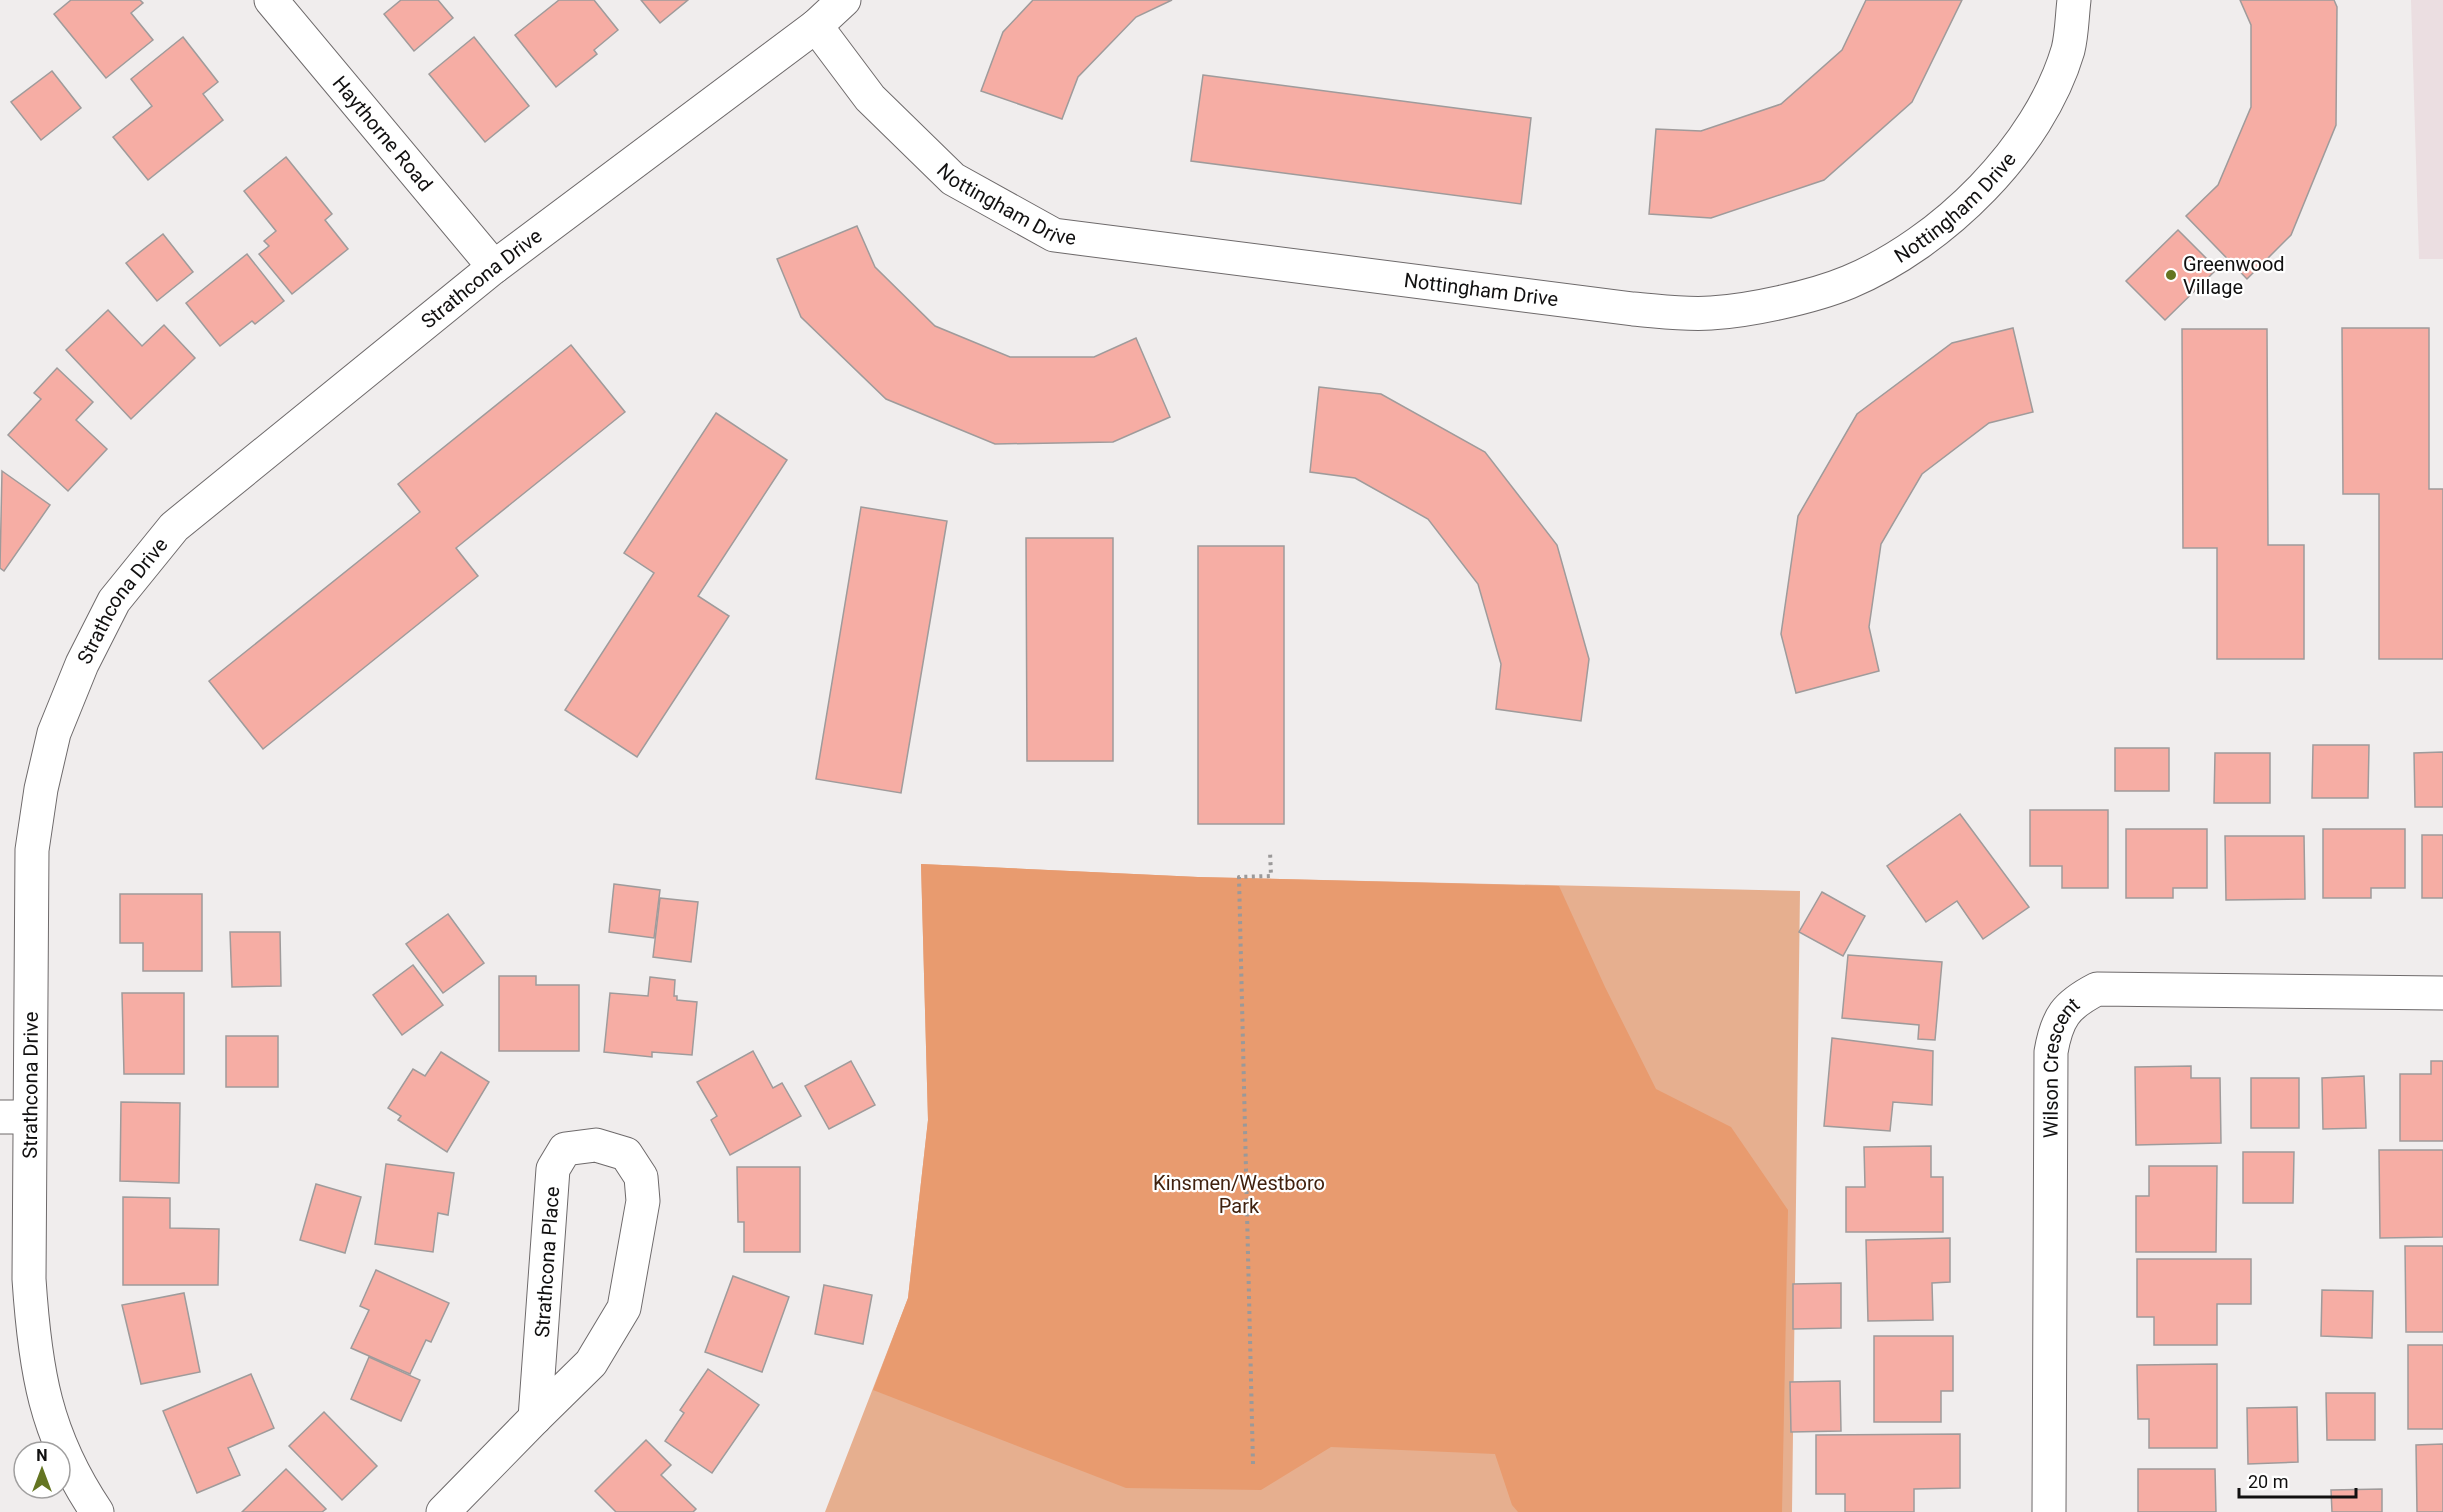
<svg xmlns="http://www.w3.org/2000/svg" width="2443" height="1512" font-family="Roboto,sans-serif">
	<style>
		.built { fill: #ebdee1 }
		.green { fill: #e6af8f }
		.forest { fill: #e89b6f }
		.building { fill: #f6ada4; stroke: #9f9b9b; stroke-width: 1.5 }
		.lines { fill: none; stroke-linecap: round; stroke-linejoin: round }
		.minor-casing { stroke: #6e6a6b; stroke-width: 35 }
		.path { stroke: #9b9999; stroke-width: 4; stroke-dasharray: 3 4.5; stroke-linecap: butt }
		.minor { stroke: #fff; stroke-width: 33 }
		.poi-dot { fill: #647522; stroke: #fff; stroke-width: 2 }
		.labels { text-anchor: middle; dominant-baseline: central; stroke-width: 4.5; stroke-linejoin: round; paint-order: stroke }
		.street-label { font-size: 20px; fill: #111010; stroke: #fff }
		.poi-label { font-size: 20px; fill: #111010; stroke: #fff; text-anchor: start }
		.park-label { font-size: 20px; fill: #40210e; stroke: #fff }
	</style>
	<rect width="100%" height="100%" fill="#f0eded"/>
	<polygon class="built" points="2411,0 2443,0 2443,259 2419,259"/>
	<polygon class="green" points="921,864 1198,877 1800,891 1792,1512 825,1512 908,1298 928,1120"/>
	<polygon class="forest" points="921,864 1198,877 1559,886 1605,987 1656,1089 1731,1127 1788,1210 1782,1512 1518,1512 1512,1505 1495,1454 1331,1447 1261,1490 1126,1488 873,1390 908,1298 928,1120"/>
	<g class="building">
		<polygon points="71,0 140,0 143,3 131,13 153,40 106,78 54,14"/>
		<polygon points="401,0 438,0 453,18 414,51 384,14"/>
		<polygon points="559,0 594,0 618,30 594,50 597,54 556,87 515,35"/>
		<polygon points="641,0 688,0 660,23"/>
		<polygon points="1033,0 1172,0 1136,17 1078,77 1062,119 981,91 1003,32"/>
		<polygon points="1866,0 1962,0 1912,102 1824,180 1711,218 1649,214 1656,129 1701,131 1781,104 1842,50"/>
		<polygon points="2240,0 2334,0 2337,7 2336,125 2291,235 2247,279 2186,216 2218,185 2251,107 2251,25"/>
		<polygon points="183,37 218,82 203,94 223,120 148,180 113,137 152,106 131,79"/>
		<polygon points="474,37 529,106 485,142 429,74"/>
		<polygon points="52,71 81,108 41,140 11,102"/>
		<polygon points="1203,75 1531,118 1521,204 1191,161"/>
		<polygon points="286,157 332,214 325,220 348,249 292,294 259,254 269,246 264,241 276,231 244,191"/>
		<polygon points="857,226 875,267 935,326 1010,357 1094,357 1136,338 1170,417 1113,442 995,444 886,399 801,317 777,259"/>
		<polygon points="2178,230 2217,269 2165,320 2126,281"/>
		<polygon points="163,234 193,272 157,301 126,263"/>
		<polygon points="247,254 284,301 255,324 252,321 220,346 186,303"/>
		<polygon points="108,310 142,346 164,325 195,358 131,419 66,350"/>
		<polygon points="2013,328 2033,412 1989,423 1922,474 1881,544 1869,627 1879,671 1796,693 1781,634 1798,516 1857,414 1952,343"/>
		<polygon points="2342,328 2429,328 2429,489 2443,489 2443,659 2379,659 2379,494 2343,494"/>
		<polygon points="2182,329 2267,329 2268,545 2304,545 2304,659 2217,659 2217,548 2183,548"/>
		<polygon points="571,345 625,412 456,548 478,576 263,749 209,681 420,512 398,484"/>
		<polygon points="57,368 93,402 76,420 107,449 68,491 8,435 41,399 34,393"/>
		<polygon points="1319,387 1381,394 1485,452 1557,545 1589,659 1581,721 1496,709 1501,664 1478,584 1428,519 1355,478 1310,472"/>
		<polygon points="716,413 787,460 698,596 729,616 637,757 565,710 654,573 624,553"/>
		<polygon points="2,471 50,505 4,571 0,568"/>
		<polygon points="861,507 947,521 901,793 816,779"/>
		<polygon points="1026,538 1113,538 1113,761 1027,761"/>
		<rect x="1198" y="546" width="86" height="278"/>
		<polygon points="2313,745 2369,745 2368,798 2312,798"/>
		<rect x="2115" y="748" width="54" height="43"/>
		<polygon points="2443,752 2443,807 2415,807 2414,753"/>
		<polygon points="2215,753 2270,753 2270,803 2214,803"/>
		<polygon points="2030,810 2108,810 2108,888 2062,888 2062,866 2030,866"/>
		<polygon points="1960,814 2029,907 1983,939 1957,901 1926,922 1887,866"/>
		<polygon points="2126,829 2207,829 2207,888 2173,888 2173,898 2126,898"/>
		<polygon points="2323,829 2405,829 2405,888 2371,888 2371,898 2323,898"/>
		<rect x="2422" y="835" width="21" height="63"/>
		<polygon points="2225,836 2304,836 2305,899 2226,900"/>
		<polygon points="614,884 660,890 654,938 609,932"/>
		<polygon points="1822,892 1865,916 1843,956 1799,932"/>
		<polygon points="120,894 202,894 202,971 143,971 143,943 120,943"/>
		<polygon points="660,898 698,902 691,962 653,957"/>
		<polygon points="448,914 484,963 443,993 406,944"/>
		<polygon points="230,932 280,932 281,986 232,987"/>
		<polygon points="1848,955 1942,962 1935,1040 1918,1039 1919,1025 1842,1018"/>
		<polygon points="413,965 443,1005 402,1035 373,995"/>
		<polygon points="499,976 536,976 536,985 579,985 579,1051 499,1051"/>
		<polygon points="650,977 675,980 674,996 677,996 677,1000 697,1002 692,1055 652,1052 652,1057 604,1052 610,993 648,996"/>
		<polygon points="122,993 184,993 184,1074 124,1074"/>
		<rect x="226" y="1036" width="52" height="51"/>
		<polygon points="1832,1038 1933,1051 1932,1105 1893,1102 1890,1131 1824,1126"/>
		<polygon points="753,1051 773,1088 782,1083 801,1116 730,1155 711,1120 717,1116 697,1082"/>
		<polygon points="441,1052 489,1082 447,1152 398,1120 401,1116 388,1108 413,1069 425,1076"/>
		<polygon points="851,1061 875,1105 829,1129 805,1086"/>
		<polygon points="2431,1061 2443,1061 2443,1141 2400,1141 2400,1074 2431,1074"/>
		<polygon points="2191,1066 2191,1078 2220,1078 2221,1143 2136,1145 2135,1067"/>
		<polygon points="2364,1076 2366,1128 2323,1129 2322,1078"/>
		<rect x="2251" y="1078" width="48" height="50"/>
		<polygon points="121,1102 180,1103 179,1183 120,1181"/>
		<polygon points="1931,1146 1931,1177 1943,1177 1943,1232 1846,1232 1846,1187 1865,1187 1864,1147"/>
		<polygon points="2379,1150 2443,1150 2443,1237 2380,1238"/>
		<polygon points="2243,1152 2294,1152 2293,1203 2243,1203"/>
		<polygon points="386,1164 454,1173 448,1215 438,1213 433,1252 375,1244"/>
		<polygon points="2149,1166 2217,1166 2216,1252 2136,1252 2136,1196 2149,1196"/>
		<polygon points="737,1167 800,1167 800,1252 744,1252 744,1222 738,1222"/>
		<polygon points="316,1184 361,1197 345,1253 300,1240"/>
		<polygon points="123,1197 170,1198 170,1228 219,1229 218,1285 123,1285"/>
		<polygon points="1950,1238 1950,1282 1932,1283 1933,1320 1868,1321 1866,1240"/>
		<polygon points="2405,1246 2443,1246 2443,1332 2406,1332"/>
		<polygon points="2137,1259 2251,1259 2251,1304 2217,1304 2217,1345 2154,1345 2154,1317 2137,1317"/>
		<polygon points="376,1270 449,1303 431,1342 426,1340 410,1374 351,1348 369,1310 360,1306"/>
		<polygon points="733,1276 789,1297 762,1372 705,1352"/>
		<polygon points="1841,1283 1841,1328 1793,1329 1793,1284"/>
		<polygon points="824,1285 872,1295 863,1344 815,1334"/>
		<polygon points="2322,1290 2373,1291 2372,1338 2321,1336"/>
		<polygon points="184,1293 200,1372 141,1384 122,1305"/>
		<polygon points="1874,1336 1953,1336 1953,1391 1941,1391 1941,1422 1874,1422"/>
		<rect x="2408" y="1345" width="35" height="84"/>
		<polygon points="369,1357 420,1380 401,1421 351,1399"/>
		<polygon points="2217,1364 2217,1448 2149,1448 2149,1419 2138,1419 2137,1365"/>
		<polygon points="708,1369 759,1405 712,1473 665,1441 684,1413 680,1410"/>
		<polygon points="251,1374 274,1428 228,1448 240,1475 197,1493 163,1411"/>
		<polygon points="1840,1381 1841,1431 1791,1432 1790,1382"/>
		<polygon points="2326,1393 2375,1393 2375,1440 2327,1440"/>
		<polygon points="2297,1407 2298,1462 2248,1464 2247,1408"/>
		<polygon points="324,1412 377,1466 342,1500 289,1446"/>
		<polygon points="1960,1434 1960,1488 1914,1489 1914,1512 1845,1512 1845,1494 1816,1494 1816,1435"/>
		<polygon points="646,1440 671,1465 661,1475 696,1509 693,1512 616,1512 595,1491"/>
		<polygon points="2443,1444 2443,1512 2417,1512 2416,1445"/>
		<polygon points="286,1469 326,1509 322,1512 242,1512"/>
		<polygon points="2138,1469 2215,1469 2216,1512 2138,1512"/>
		<polygon points="2382,1489 2382,1512 2332,1512 2331,1490"/>
	</g>
	<g class="lines">
		<g class="minor-casing">
			<g id="minor">
				<path id="s1" d="M 271,0 L 494,267"/>
				<path id="s2" d="M 816,26 L 870,98 L 953,179 L 1054,235 L 1633,309 C 1659,311 1685,315 1711,313 C 1749,311 1813,297 1849,282 C 1942,243 2039,148 2068,50 C 2072,34 2072,16 2074,0"/>
				<polyline points="0,1117 29,1117"/>
				<polygon points="596,1145 626,1154 641,1177 643,1201 624,1308 591,1363 535,1418 553,1169 565,1149"/>
				<path id="s3" d="M 97,1512 C 45,1435 35,1370 29,1279 L 32,850 L 41,789 L 54,733 L 82,664 L 114,601 L 174,527 L 494,267 L 816,26 L 844,0"/>
				<polyline points="443,1512 535,1418"/>
				<path id="s4" d="M 2049,1512 L 2051,1052 C 2057,1017 2066,1005 2097,989 L 2443,993"/>
			</g>
		</g>
		<polyline class="path" points="1253,1464 1239,877 1271,876 1270,851"/>
		<use href="#minor" class="minor"/>
	</g>
	<circle class="poi-dot" cx="2171" cy="275" r="6"/>
	<g class="labels">
		<g class="street-label">
			<text stroke="none"><textPath href="#s1" startOffset="174">Haythorne Road</textPath></text>
			<text stroke="none"><textPath href="#s2" startOffset="266">Nottingham Drive</textPath></text>
			<text stroke="none"><textPath href="#s2" startOffset="1256">Nottingham Drive</textPath></text>
			<text stroke="none"><textPath href="#s3" startOffset="1430">Strathcona Drive</textPath></text>
			<text stroke="none"><textPath href="#s2" startOffset="752">Nottingham Drive</textPath></text>
			<text stroke="none"><textPath href="#s3" startOffset="944">Strathcona Drive</textPath></text>
			<text stroke="none"><textPath href="#s4" startOffset="446">Wilson Crescent</textPath></text>
			<text stroke="none"><textPath href="#s3" startOffset="440">Strathcona Drive</textPath></text>
			<text transform="translate(547 1262) rotate(-86)">Strathcona Place</text>
		</g>
		<g class="poi-label">
			<text x="2183" y="264">Greenwood<tspan x="2183" dy="23">Village</tspan></text>
		</g>
		<g class="park-label">
			<text x="1239" y="1183">Kinsmen/Westboro<tspan x="1239" dy="23">Park</tspan></text>
		</g>
	</g>
	<g transform="translate(42 1470)"><circle r="28" fill="#ffffff" stroke="#a09f9f" stroke-width="1.5"/>
	<path d="M0-4.5L10 22L0 15L-10 22Z" fill="#647522"/>
	<text y="-9" font-size="16" font-weight="bold" text-anchor="middle" fill="#111010">N</text>
	</g>
	<path d="M2239 1488v9h117v-9" fill="none" stroke="#111010" stroke-width="3"/>
	<text x="2248" y="1488" font-size="18" fill="#111010" stroke="#ffffff" stroke-width="4.5" paint-order="stroke">20 m</text>
</svg>
